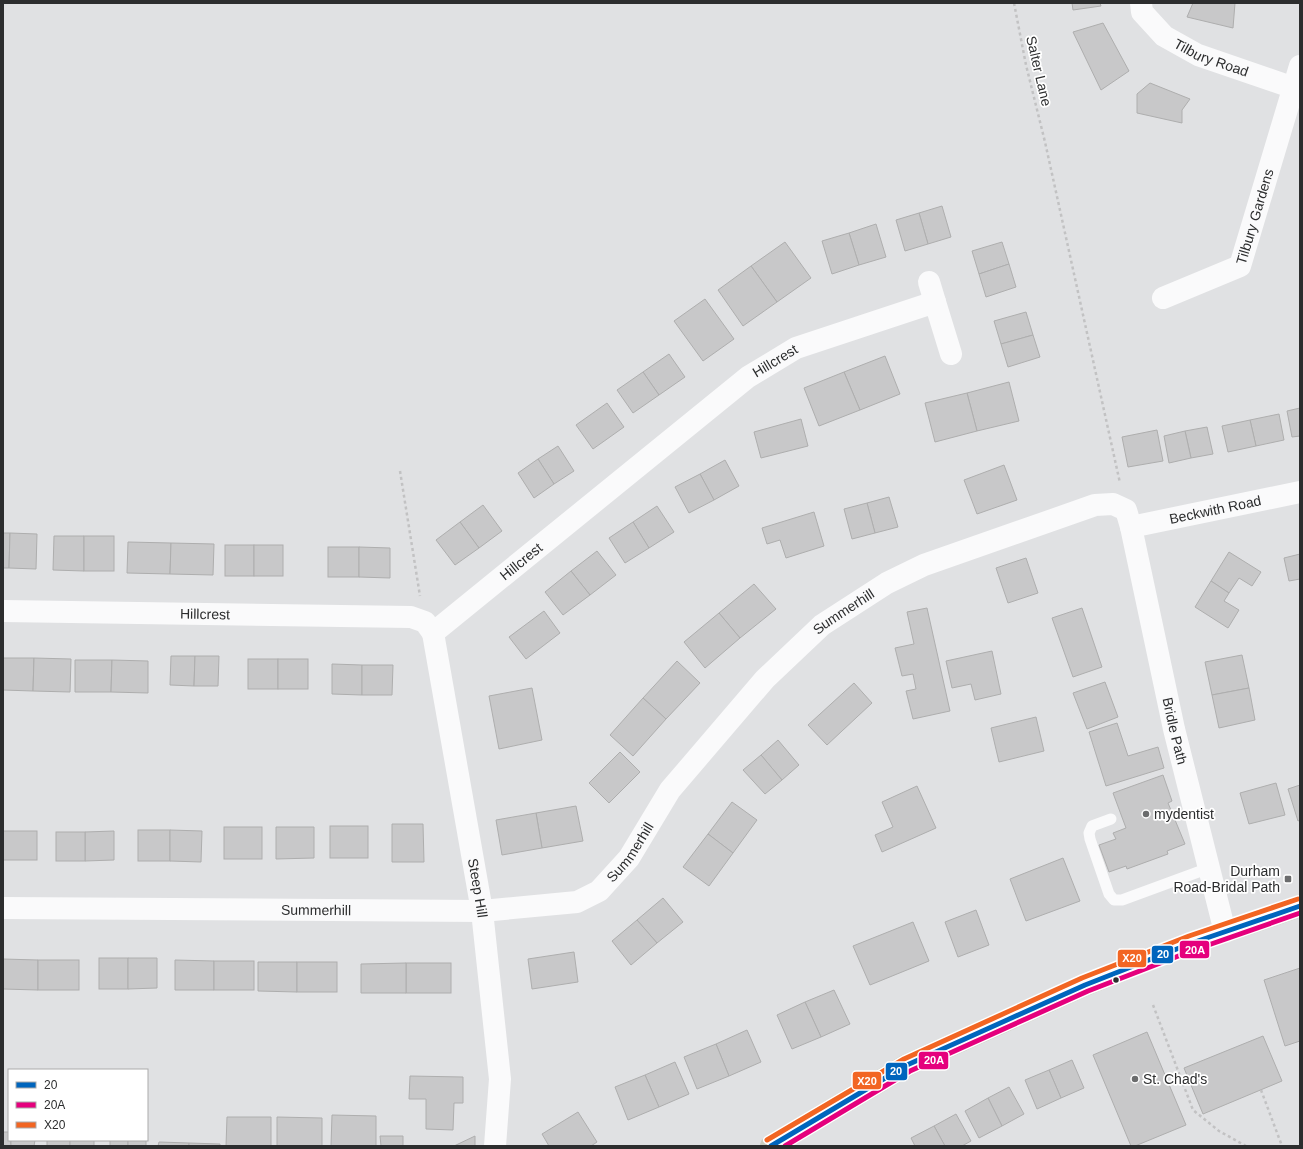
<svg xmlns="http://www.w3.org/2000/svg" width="1303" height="1149" font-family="Helvetica,sans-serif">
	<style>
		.building { fill: #c8c8c9; stroke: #aeaeae }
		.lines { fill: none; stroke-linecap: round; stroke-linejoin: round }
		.path { stroke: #c2c2c3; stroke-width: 2.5; stroke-dasharray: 3 3; stroke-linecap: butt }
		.lane { stroke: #fafafb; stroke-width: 11 }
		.street { stroke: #fafafb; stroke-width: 22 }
		.highway { stroke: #c9cdc0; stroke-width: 22 }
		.bus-1-casing { stroke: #fff; stroke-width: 8 }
		.bus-2-casing { stroke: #fff; stroke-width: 8 }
		.bus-3-casing { stroke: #fff; stroke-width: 8 }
		.bus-1 { stroke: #0065bd; stroke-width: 5 }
		.bus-2 { stroke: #e5007d; stroke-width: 5 }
		.bus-3 { stroke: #f26522; stroke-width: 5 }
		.poi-dot { fill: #6b6c6d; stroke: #fff; stroke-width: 1.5 }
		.bus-dot { fill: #2c2d2e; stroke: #fff; stroke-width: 1.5 }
		.labels { text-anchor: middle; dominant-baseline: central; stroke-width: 3.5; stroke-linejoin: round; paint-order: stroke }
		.street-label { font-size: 14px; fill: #2c2d2e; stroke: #fff }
		.poi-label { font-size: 14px; fill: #2c2d2e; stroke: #fff; text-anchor: start }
		.line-badge { stroke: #fff; stroke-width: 1.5 }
		.badge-label { font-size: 11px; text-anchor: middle; font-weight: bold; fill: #fff }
	</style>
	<rect width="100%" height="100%" fill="#e0e1e3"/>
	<g class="building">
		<polygon points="1072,3 1100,3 1101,6 1073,10"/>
		<polygon points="1193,3 1235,3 1233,28 1187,17"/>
		<polygon points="1103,23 1129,71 1101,90 1073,32"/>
		<polygon points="1150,83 1190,99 1182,110 1182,123 1137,113 1137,94"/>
		<polygon points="942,206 951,237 928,244 919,213"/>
		<polygon points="919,213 928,244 905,251 896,220"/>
		<polygon points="876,224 886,257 859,265 849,233"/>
		<polygon points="849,233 859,265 832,274 822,241"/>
		<polygon points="785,242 811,278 777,302 751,266"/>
		<polygon points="1002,242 1009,264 979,274 972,251"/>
		<polygon points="1009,264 1016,287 986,297 979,274"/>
		<polygon points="751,266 777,302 743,326 718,290"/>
		<polygon points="705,299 734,339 703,361 674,321"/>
		<polygon points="1026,312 1033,335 1001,344 994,321"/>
		<polygon points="1033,335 1040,357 1008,367 1001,344"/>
		<polygon points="669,354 685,377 659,395 643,372"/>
		<polygon points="885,356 900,394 860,410 844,372"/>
		<polygon points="643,372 659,395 633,413 617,390"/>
		<polygon points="844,372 860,410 819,426 804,388"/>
		<polygon points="1009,382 1019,421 977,431 967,393"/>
		<polygon points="967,393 977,431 935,442 925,403"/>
		<polygon points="607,403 624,427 593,449 576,425"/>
		<polygon points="1300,408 1300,436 1292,437 1287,411"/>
		<polygon points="1279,414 1284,440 1256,446 1250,420"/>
		<polygon points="801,419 808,446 761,458 754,432"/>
		<polygon points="1250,420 1256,446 1228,452 1222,426"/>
		<polygon points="1207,427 1213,454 1191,458 1185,431"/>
		<polygon points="1157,430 1163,461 1128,467 1122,437"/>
		<polygon points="1185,431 1191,458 1169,463 1164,436"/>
		<polygon points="558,446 574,471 554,484 538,459"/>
		<polygon points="538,459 554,484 534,498 518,473"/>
		<polygon points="725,460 739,486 714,500 700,474"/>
		<polygon points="1004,465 1017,500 977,514 964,480"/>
		<polygon points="700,474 714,500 689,513 675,487"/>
		<polygon points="889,497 898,527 875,533 867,503"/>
		<polygon points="867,503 875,533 852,539 844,509"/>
		<polygon points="483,505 502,531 479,548 460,522"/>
		<polygon points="657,506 674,532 649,548 633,522"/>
		<polygon points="814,512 824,546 786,558 780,540 767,544 762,528"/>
		<polygon points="460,522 479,548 455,565 436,540"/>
		<polygon points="633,522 649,548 625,563 609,538"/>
		<polygon points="3,533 10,533 9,568 3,568"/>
		<polygon points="10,533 37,534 36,569 9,568"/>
		<polygon points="54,536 84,536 84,571 53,570"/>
		<rect x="84" y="536" width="30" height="35"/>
		<polygon points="128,542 171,543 170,574 127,573"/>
		<polygon points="171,543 214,544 213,575 170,574"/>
		<rect x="225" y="545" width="29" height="31"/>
		<rect x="254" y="545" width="29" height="31"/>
		<rect x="328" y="547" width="31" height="30"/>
		<polygon points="359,547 390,548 390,578 359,577"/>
		<polygon points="597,551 616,575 590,595 571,571"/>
		<polygon points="1229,552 1261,572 1252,586 1239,578 1229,593 1211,581"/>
		<polygon points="1300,554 1300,579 1289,581 1284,558"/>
		<polygon points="1026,558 1038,593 1008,603 996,568"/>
		<polygon points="571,571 590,595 563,615 545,592"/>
		<polygon points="1211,581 1229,593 1224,601 1239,610 1228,628 1195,607"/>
		<polygon points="754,584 776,609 740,638 719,613"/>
		<polygon points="927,608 950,711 913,719 906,691 916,689 913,674 902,676 895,648 914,644 907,612"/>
		<polygon points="1082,608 1102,667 1073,677 1052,618"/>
		<polygon points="544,611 560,633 526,659 509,637"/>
		<polygon points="719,613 740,638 705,668 684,642"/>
		<polygon points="992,651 1001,694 975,700 971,684 952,688 946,661"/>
		<polygon points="1242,655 1249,688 1212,695 1205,662"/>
		<polygon points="171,656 195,656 194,686 170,685"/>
		<polygon points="195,656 219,656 218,686 194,686"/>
		<polygon points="3,658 34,658 33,691 3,690"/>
		<polygon points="34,658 71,659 70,692 33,691"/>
		<rect x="248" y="659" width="30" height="30"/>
		<rect x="278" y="659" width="30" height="30"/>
		<polygon points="75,660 112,660 111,692 75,692"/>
		<polygon points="112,660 148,661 148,693 111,692"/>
		<polygon points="677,661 700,683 666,719 643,698"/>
		<polygon points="332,664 362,665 362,695 332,694"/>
		<polygon points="362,665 393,665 392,695 362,695"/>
		<polygon points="1105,682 1118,717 1087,729 1073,693"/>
		<polygon points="854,683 872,703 827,745 808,725"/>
		<polygon points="532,688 542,740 499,749 489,696"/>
		<polygon points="1249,688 1255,720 1219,728 1212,695"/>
		<polygon points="643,698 666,719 633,756 610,735"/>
		<polygon points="1036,717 1044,751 999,762 991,728"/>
		<polygon points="1117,723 1128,756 1158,747 1164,768 1106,786 1089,732"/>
		<polygon points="778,740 799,765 782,780 761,755"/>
		<polygon points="620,752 640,772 609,803 589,783"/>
		<polygon points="761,755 782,780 765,794 743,770"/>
		<polygon points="1163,775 1172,801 1168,803 1185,844 1167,851 1168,854 1127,869 1126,866 1109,872 1099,845 1116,839 1113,833 1126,828 1113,793"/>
		<polygon points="1276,783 1285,815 1249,824 1240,793"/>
		<polygon points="1300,785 1300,820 1298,821 1288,789"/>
		<polygon points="917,786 936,828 882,852 875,835 893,827 882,802"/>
		<polygon points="732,802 757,820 733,853 708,834"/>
		<polygon points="576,806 583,841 542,848 536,813"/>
		<polygon points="536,813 542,848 502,855 496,820"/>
		<polygon points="392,824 423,824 424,862 392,862"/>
		<rect x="330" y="826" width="38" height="32"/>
		<rect x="224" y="827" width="38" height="32"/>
		<polygon points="276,827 314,827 314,858 276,859"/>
		<rect x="138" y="830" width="32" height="31"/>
		<polygon points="170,830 202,831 201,862 170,861"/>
		<rect x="3" y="831" width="34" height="29"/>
		<polygon points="114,831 114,860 85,861 85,832"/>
		<rect x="56" y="832" width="29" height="29"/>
		<polygon points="708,834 733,853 709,886 683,867"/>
		<polygon points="1063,858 1080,901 1026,921 1010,879"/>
		<polygon points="663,898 683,922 657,943 637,920"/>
		<polygon points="976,910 989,945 958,957 945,922"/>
		<polygon points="637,920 657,943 631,965 612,941"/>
		<polygon points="913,922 929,961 870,985 853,946"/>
		<polygon points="574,952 578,982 532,989 528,959"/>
		<rect x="99" y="958" width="29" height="31"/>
		<polygon points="128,958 157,958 157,988 128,989"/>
		<polygon points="3,959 38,960 38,990 3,989"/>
		<rect x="38" y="960" width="41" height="30"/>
		<polygon points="175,960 214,961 214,990 175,990"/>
		<rect x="214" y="961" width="40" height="29"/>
		<polygon points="258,962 297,962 297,992 258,991"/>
		<rect x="297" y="962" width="40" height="30"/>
		<rect x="406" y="963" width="45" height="30"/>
		<polygon points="406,963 406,993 361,993 361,964"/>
		<polygon points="1300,968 1300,1041 1285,1046 1264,980"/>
		<polygon points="834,990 850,1024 821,1037 805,1002"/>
		<polygon points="805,1002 821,1037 792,1049 777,1015"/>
		<polygon points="747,1030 761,1062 729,1076 716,1044"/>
		<polygon points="1147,1032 1186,1125 1135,1146 1131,1146 1093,1055"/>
		<polygon points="1263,1036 1282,1081 1203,1114 1184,1068"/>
		<polygon points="716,1044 729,1076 697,1089 684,1057"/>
		<polygon points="1072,1060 1084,1088 1061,1098 1049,1070"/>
		<polygon points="675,1062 689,1094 659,1107 645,1075"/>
		<polygon points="1049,1070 1061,1098 1037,1109 1025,1080"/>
		<polygon points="645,1075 659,1107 628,1120 615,1087"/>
		<polygon points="410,1076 463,1077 463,1103 454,1103 453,1130 426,1129 426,1099 409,1099"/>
		<polygon points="1009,1087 1024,1114 1002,1126 988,1098"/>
		<polygon points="988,1098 1002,1126 979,1138 965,1111"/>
		<polygon points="578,1112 597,1142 591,1146 549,1146 542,1134"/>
		<polygon points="956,1114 971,1141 962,1146 945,1146 934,1126"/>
		<polygon points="332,1115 376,1116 376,1146 331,1146"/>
		<polygon points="227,1117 271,1117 271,1146 226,1146"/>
		<polygon points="277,1117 322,1118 322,1146 277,1146"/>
		<polygon points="934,1126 945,1146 915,1146 911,1138"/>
		<polygon points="3,1132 9,1132 11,1146 3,1146"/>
		<polygon points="380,1136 403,1136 403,1146 381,1146"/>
		<polygon points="475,1136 475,1146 454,1146"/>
		<polygon points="11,1140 35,1140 34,1146 11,1146"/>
		<rect x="47" y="1140" width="23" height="6"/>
		<rect x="70" y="1140" width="24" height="6"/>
		<rect x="110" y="1140" width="18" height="6"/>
		<rect x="128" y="1140" width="18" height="6"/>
		<polygon points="159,1142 189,1143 189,1146 158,1146"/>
		<polygon points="189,1143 220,1144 220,1146 189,1146"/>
	</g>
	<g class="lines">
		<g class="path">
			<polyline points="1014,3 1026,65 1045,142 1120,483"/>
			<polyline points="400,471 420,596"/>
			<polyline points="1153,1005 1193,1110 1219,1131 1246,1146"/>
			<polyline points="1261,1090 1282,1146"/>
		</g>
		<polyline class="lane" points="1111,819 1092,826 1089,833 1090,839 1109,894 1114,900 1122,900 1209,868"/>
		<g class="street">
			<path id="s1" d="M 1141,3 L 1142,12 L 1164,36 L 1198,55 L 1300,90"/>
			<polyline points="929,282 935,302"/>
			<path id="s2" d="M 1163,298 L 1240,266 L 1300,66"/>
			<path id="s3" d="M 1131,527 L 1300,492"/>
			<path id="s4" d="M 3,611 L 411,617 L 425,622 L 433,633 L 748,377 L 796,348 L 935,302 L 951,354"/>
			<path id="s5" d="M 433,633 L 482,911 L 500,1079 L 495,1146"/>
			<path id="s6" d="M 3,908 L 482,911 L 577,902 L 599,891 L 629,858 L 670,790 L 765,679 L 822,625 L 887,583 L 924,565 L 1095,505 L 1113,504 L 1126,510 L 1131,527 L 1174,729 L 1225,932"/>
		</g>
		<polyline class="highway" points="771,1146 907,1065 1085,985 1138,964 1192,943 1300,906"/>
		<g class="bus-1-casing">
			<polyline id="bus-1" points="771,1146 907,1065 1085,985 1192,943 1300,906"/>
		</g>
		<g class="bus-2-casing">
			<polyline id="bus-2" points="785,1146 910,1071 1088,991 1194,950 1300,913"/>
		</g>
		<g class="bus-3-casing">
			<polyline id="bus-3" points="767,1140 904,1059 1082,978 1189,936 1298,899"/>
		</g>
		<use href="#bus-1" class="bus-1"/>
		<use href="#bus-2" class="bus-2"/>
		<use href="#bus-3" class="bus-3"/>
	</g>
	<g class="poi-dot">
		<circle cx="1146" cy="814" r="4"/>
		<rect x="1284" y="875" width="8" height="8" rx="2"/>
		<circle cx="1135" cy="1079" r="4"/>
	</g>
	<circle class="bus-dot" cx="1116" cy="980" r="3.5"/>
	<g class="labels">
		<g class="street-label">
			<text stroke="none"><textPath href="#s1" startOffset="94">Tilbury Road</textPath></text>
			<text transform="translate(1039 71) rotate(77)">Salter Lane</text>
			<text stroke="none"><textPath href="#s2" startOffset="135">Tilbury Gardens</textPath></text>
			<text stroke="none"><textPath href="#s4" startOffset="874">Hillcrest</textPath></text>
			<text stroke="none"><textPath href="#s3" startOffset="86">Beckwith Road</textPath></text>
			<text stroke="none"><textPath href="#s4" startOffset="550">Hillcrest</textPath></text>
			<text stroke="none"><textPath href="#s6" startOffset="973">Summerhill</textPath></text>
			<text stroke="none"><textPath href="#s4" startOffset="202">Hillcrest</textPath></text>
			<text stroke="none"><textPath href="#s6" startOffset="1506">Bridle Path</textPath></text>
			<text stroke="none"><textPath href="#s6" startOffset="649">Summerhill</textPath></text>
			<text stroke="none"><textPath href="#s5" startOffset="259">Steep Hill</textPath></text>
			<text stroke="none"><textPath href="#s6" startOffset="313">Summerhill</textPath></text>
		</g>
		<g class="poi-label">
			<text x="1154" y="814">mydentist</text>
			<text x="1280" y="871" text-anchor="end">Durham<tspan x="1280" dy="16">Road-Bridal Path</tspan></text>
			<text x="1143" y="1079">St. Chad's</text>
		</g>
	</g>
	<g class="line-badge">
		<rect x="1179" y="940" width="31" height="19" rx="4" fill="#e5007d"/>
		<rect x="1151" y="945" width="23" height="19" rx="4" fill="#0065bd"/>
		<rect x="1117" y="949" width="30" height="19" rx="4" fill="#f26522"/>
		<rect x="918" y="1051" width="31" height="19" rx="4" fill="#e5007d"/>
		<rect x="885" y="1062" width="23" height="19" rx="4" fill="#0065bd"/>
		<rect x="852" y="1071" width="30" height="19" rx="4" fill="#f26522"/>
	</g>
	<g class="badge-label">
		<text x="1195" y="954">20A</text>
		<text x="1163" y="958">20</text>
		<text x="1132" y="962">X20</text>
		<text x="934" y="1064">20A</text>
		<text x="896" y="1075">20</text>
		<text x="867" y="1085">X20</text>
	</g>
	<rect width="1303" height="1149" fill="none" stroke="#2c2d2e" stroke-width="8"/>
	<rect x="8" y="1069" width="140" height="72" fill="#ffffff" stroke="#ababab"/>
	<rect x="16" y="1082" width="20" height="6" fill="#0065bd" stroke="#ababab"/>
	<text x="44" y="1089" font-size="12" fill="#2c2d2e">20</text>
	<rect x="16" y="1102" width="20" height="6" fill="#e5007d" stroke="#ababab"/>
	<text x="44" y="1109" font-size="12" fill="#2c2d2e">20A</text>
	<rect x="16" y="1122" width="20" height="6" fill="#f26522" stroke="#ababab"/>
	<text x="44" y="1129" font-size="12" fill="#2c2d2e">X20</text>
</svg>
